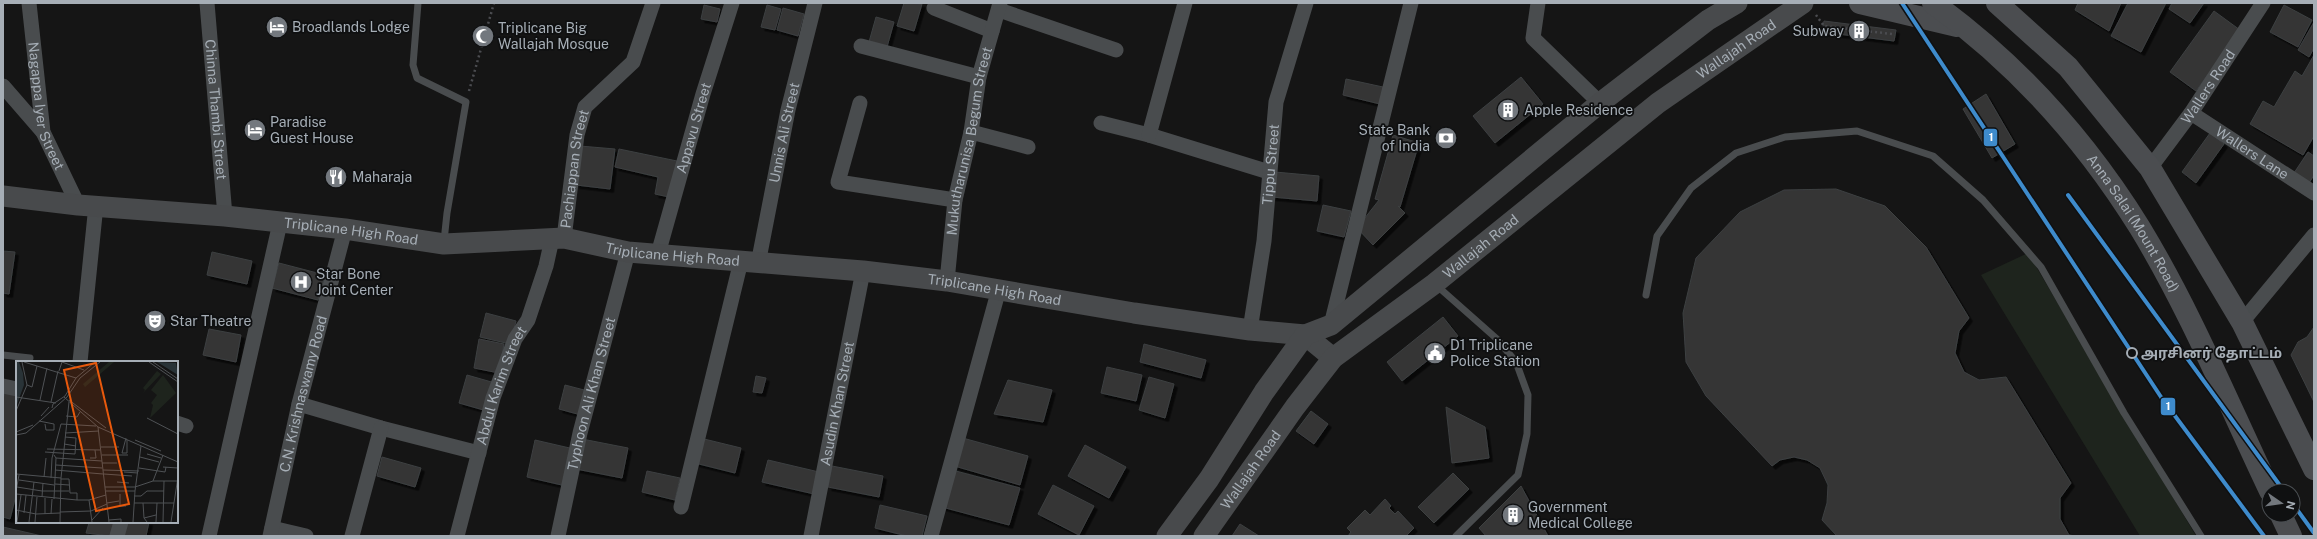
<svg xmlns="http://www.w3.org/2000/svg" width="2317" height="539" font-family="'Public Sans','Noto Sans Tamil',sans-serif">
	<style>
		.green { fill: #1e241d }
		.building { fill: #343436; stroke: #3d4041; filter: url(#shadow) }
		.lines { fill: none; stroke-linecap: round; stroke-linejoin: round }
		.path { stroke: #4b4c50; stroke-width: 2.5; stroke-dasharray: 2 3; stroke-linecap: butt }
		.lane { stroke: #494c4e; stroke-width: 7 }
		.street { stroke: #494c4e; stroke-width: 15 }
		.secondary { stroke: #484a4c; stroke-width: 21 }
		.primary { stroke: #4b4d50; stroke-width: 22 }
		.metro-1-casing { stroke: #0f1011; stroke-width: 7 }
		.metro-1 { stroke: #3e8bcc; stroke-width: 4 }
		.stop-dot { fill: #0f1011; stroke: #a6aeb6; stroke-width: 2 }
		.labels { text-anchor: middle; dominant-baseline: central; stroke-width: 3.5; stroke-linejoin: round; paint-order: stroke }
		.poi-label { font-size: 14px; fill: #a6aeb6; stroke: #0f1011; text-anchor: start }
		.street-label { font-size: 14px; fill: #a6aeb6; stroke: #0f1011 }
		.stop-label { font-size: 14px; font-weight: bold; fill: #a6aeb6; stroke: #0f1011; text-anchor: start }
		.inset-road { fill: none; stroke: #4f5255; stroke-width: 1 }
		.view { fill: #e8590c; fill-opacity: 0.15; stroke: #e8590c; stroke-width: 2 }
		.inset-edge { fill: none; stroke: #a6aeb6; stroke-width: 2 }
		.line-badge { stroke: #0f1011; stroke-width: 1.5 }
		.badge-label { font-size: 11px; text-anchor: middle; font-weight: bold; fill: #fff }
	</style>
	<defs>
		<filter id="shadow"><feDropShadow dx="3.5" dy="3.5" stdDeviation="0" flood-color="#0009"/></filter>
	</defs>
	<rect width="100%" height="100%" fill="#151515"/>
	<polygon class="green" points="2028,253 2196,536 2140,536 1981,275"/>
	<g class="building">
		<polygon points="904,3 922,4 914,31 897,26"/>
		<polygon points="2078,3 2121,3 2109,31 2075,10"/>
		<polygon points="2128,3 2166,3 2141,52 2111,36"/>
		<polygon points="2172,3 2204,3 2190,23 2169,9"/>
		<polygon points="704,5 720,9 717,22 701,19"/>
		<polygon points="767,5 781,9 775,30 761,27"/>
		<polygon points="2284,5 2312,20 2298,47 2270,32"/>
		<polygon points="783,8 804,14 798,36 777,30"/>
		<polygon points="2214,11 2240,30 2196,91 2170,72"/>
		<polygon points="876,17 894,22 887,47 869,42"/>
		<polygon points="1824,21 1896,30 1894,41 1822,32"/>
		<polygon points="2314,22 2314,48 2309,57 2298,50"/>
		<polygon points="2314,55 2314,136 2303,155 2250,124 2263,101 2274,107 2295,71 2302,76"/>
		<polygon points="1521,77 1543,104 1495,143 1473,116"/>
		<polygon points="1346,79 1383,87 1380,104 1343,95"/>
		<polygon points="1986,94 2015,144 1992,158 1963,109"/>
		<polygon points="2210,133 2224,144 2196,183 2182,172"/>
		<polygon points="1393,135 1419,143 1400,207 1398,206 1405,213 1373,245 1357,228 1379,200 1375,199"/>
		<polygon points="580,146 615,149 610,189 576,185"/>
		<polygon points="619,149 677,161 669,197 655,194 658,177 615,167"/>
		<polygon points="2308,152 2314,156 2314,175 2309,183 2294,173"/>
		<polygon points="1275,172 1319,176 1317,201 1272,197"/>
		<polygon points="1836,189 1885,206 1926,247 1969,318 1959,331 1955,353 1964,372 1979,380 2006,377 2071,483 2060,498 2060,519 2069,535 2075,536 1837,536 1822,520 1827,503 1828,485 1820,468 1807,460 1794,457 1780,460 1772,466 1706,396 1686,362 1683,313 1696,258 1740,212 1784,190"/>
		<polygon points="1323,205 1351,211 1344,237 1317,231"/>
		<polygon points="3,251 15,252 9,294 3,293"/>
		<polygon points="212,252 252,261 247,284 207,275"/>
		<polygon points="279,263 325,275 318,300 272,288"/>
		<polygon points="486,313 516,321 510,344 480,337"/>
		<polygon points="1443,317 1458,336 1402,381 1387,362"/>
		<polygon points="2314,327 2314,402 2291,355 2298,342 2307,337"/>
		<polygon points="209,329 241,335 236,362 203,355"/>
		<polygon points="479,339 504,344 499,373 474,368"/>
		<polygon points="1144,344 1206,360 1201,378 1140,362"/>
		<polygon points="1107,367 1142,375 1136,401 1101,393"/>
		<polygon points="467,375 495,383 487,411 459,403"/>
		<polygon points="756,376 766,378 762,393 753,392"/>
		<polygon points="1149,377 1174,384 1165,418 1139,410"/>
		<polygon points="1008,380 1052,390 1043,422 994,414"/>
		<polygon points="565,385 588,391 581,415 559,409"/>
		<polygon points="5,392 17,395 17,491 10,519 3,517 3,399"/>
		<polygon points="1446,407 1485,427 1489,458 1452,463"/>
		<polygon points="1311,411 1328,424 1314,444 1296,431"/>
		<polygon points="959,437 1028,456 1020,485 951,465"/>
		<polygon points="700,438 741,448 735,473 695,463"/>
		<polygon points="582,439 628,448 622,478 576,469"/>
		<polygon points="535,440 574,449 566,486 527,477"/>
		<polygon points="1085,445 1126,467 1109,498 1068,476"/>
		<polygon points="382,457 421,468 415,487 377,476"/>
		<polygon points="768,460 819,472 814,494 762,482"/>
		<polygon points="832,466 883,476 879,497 828,487"/>
		<polygon points="952,470 1020,488 1009,525 942,507"/>
		<polygon points="647,471 680,478 675,500 642,492"/>
		<polygon points="1453,473 1469,489 1434,523 1418,507"/>
		<polygon points="1053,485 1094,506 1079,535 1038,514"/>
		<polygon points="1521,486 1548,536 1486,536 1479,528"/>
		<polygon points="1385,499 1391,506 1389,508 1395,514 1398,511 1414,528 1406,536 1348,536 1351,532 1347,528 1365,510 1370,515"/>
		<polygon points="880,505 927,516 922,536 907,536 875,528"/>
		<polygon points="85,522 114,522 110,536 86,533 89,523"/>
		<polygon points="124,522 149,522 146,536 120,536"/>
		<polygon points="1240,524 1259,536 1232,536"/>
		<polygon points="3,527 42,536 3,536"/>
	</g>
	<g class="lines">
		<g class="path">
			<polyline points="1816,15 1824,26 1892,34"/>
			<polyline points="469,91 494,3"/>
		</g>
		<g class="lane">
			<polyline points="418,3 413,65 417,78 466,102 447,213 444,241"/>
			<polyline points="1436,285 1497,339 1516,362 1528,395 1527,434 1518,475 1456,536"/>
			<polyline points="1646,295 1657,236 1691,188 1736,153 1785,137 1857,131 1933,156 1983,200 2041,267 2124,413 2201,536"/>
			<polyline points="3,355 30,358"/>
		</g>
		<g class="street">
			<path id="s1" d="M 29,3 L 43,132 L 78,205"/>
			<path id="s2" d="M 207,3 L 225,216"/>
			<polyline points="1538,3 1533,38 1600,103"/>
			<polyline points="934,8 992,31"/>
			<polyline points="999,10 1116,50"/>
			<polyline points="861,46 979,77"/>
			<polyline points="3,86 43,132"/>
			<polyline points="860,103 838,182 955,200"/>
			<path id="s3" d="M 2191,113 L 2314,193"/>
			<polyline points="1101,123 1149,135 1269,172"/>
			<polyline points="971,132 1028,147"/>
			<polyline points="1149,135 1185,3"/>
			<path id="s4" d="M 2150,168 L 2191,113 L 2263,3"/>
			<path id="s5" d="M 564,238 L 577,135 L 585,107 L 633,62 L 653,3"/>
			<path id="s6" d="M 658,254 L 703,94 L 732,3"/>
			<path id="s7" d="M 758,264 L 788,110 L 815,3"/>
			<path id="s8" d="M 947,281 L 955,200 L 971,132 L 979,77 L 1000,3"/>
			<polyline points="2242,322 2314,235"/>
			<polyline points="1331,325 1411,3"/>
			<path id="s9" d="M 1250,330 L 1264,241 L 1276,102 L 1306,3"/>
			<polyline points="80,362 96,205"/>
			<polyline points="3,386 17,389"/>
			<polyline points="299,404 381,428 479,453"/>
			<polyline points="177,423 186,426"/>
			<polyline points="681,507 741,261"/>
			<polyline points="272,528 306,536"/>
			<polyline points="117,536 121,522"/>
			<polyline points="209,536 280,223"/>
			<path id="s10" d="M 270,536 L 299,404 L 345,229"/>
			<polyline points="352,536 381,428"/>
			<path id="s11" d="M 457,536 L 493,398 L 515,339 L 528,320 L 546,266 L 552,239"/>
			<path id="s12" d="M 558,536 L 580,433 L 628,252"/>
			<path id="s13" d="M 811,536 L 863,271"/>
			<polyline points="931,536 999,289"/>
		</g>
		<g class="secondary">
			<path id="s14" d="M 3,196 L 78,205 L 225,216 L 345,229 L 444,244 L 564,238 L 628,252 L 863,271 L 947,281 L 1134,313 L 1250,330 L 1305,335 L 1333,358"/>
			<polyline points="1167,536 1209,479 1264,392 1305,335 1331,325 1600,103 1708,20 1737,3"/>
			<path id="s15" d="M 1204,536 L 1295,407 L 1333,358 L 1434,284 L 1658,103 L 1803,3"/>
		</g>
		<g class="primary">
			<polyline points="1860,3 1957,26"/>
			<path id="s16" d="M 1933,3 C 2016,63 2086,141 2140,228 C 2191,312 2228,403 2270,491"/>
			<polyline points="1997,3 2068,67 2150,168 2242,322 2314,469"/>
			<polyline points="2281,515 2291,536"/>
		</g>
		<g class="metro-1-casing">
			<g id="metro-1">
				<polyline points="1902,3 2161,397 2264,536"/>
				<polyline points="2068,195 2284,491"/>
				<polyline points="2293,504 2314,533"/>
			</g>
		</g>
		<use href="#metro-1" class="metro-1"/>
	</g>
	<defs>
		<g id="hotel-disc" transform="scale(1.15)"><circle r="9.5" fill="#73787e" stroke="#0f1011"/><path d="M-6-4.5h1.5V1H6V5H4.5V3h-9V5H-6ZM-4 0a1.8 1.8 0 1 1 3.6 0ZM.5 0V-2.5h3Q6-2.5 6 0Z" fill="#fff"/></g>
		<g id="building-disc" transform="scale(1.15)"><circle r="9.5" fill="#73787e" stroke="#0f1011"/><path d="M-4-6H4V6H1V3H-1V6H-4ZM-2.5-4.3h1.7v1.8h-1.7ZM.8-4.3h1.7v1.8H.8ZM-2.5-1h1.7V.8h-1.7ZM.8-1h1.7V.8H.8Z" fill="#fff"/></g>
		<g id="mosque-disc" transform="scale(1.15)"><circle r="9.5" fill="#73787e" stroke="#0f1011"/><path d="M3.5-4.9A6 6 0 1 0 3.5 4.9A5 5 0 1 1 3.5-4.9Z" fill="#fff"/></g>
		<g id="bank-disc" transform="scale(1.15)"><circle r="9.5" fill="#73787e" stroke="#0f1011"/><path d="M-6-4H6V4H-6ZM0-2.3a2.3 2.3 0 1 0 0 4.6a2.3 2.3 0 1 0 0-4.6Z" fill="#fff"/></g>
		<g id="restaurant-disc" transform="scale(1.15)"><circle r="9.5" fill="#73787e" stroke="#0f1011"/><path d="M-5-6h1v4h1v-4h1v4h1v-4h1v5L-1.5 .5V6h-2V.5L-5-1ZM5-6V6H3V1.5H1.5Q1.5-4 5-6Z" fill="#fff"/></g>
		<g id="hospital-disc" transform="scale(1.15)"><circle r="9.5" fill="#73787e" stroke="#0f1011"/><path d="M-5-5h3v3.5h4V-5h3V5h-3V1.5h-4V5h-3Z" fill="#fff"/></g>
		<g id="theatre-disc" transform="scale(1.15)"><circle r="9.5" fill="#73787e" stroke="#0f1011"/><path d="M-5-5.5Q0-4 5-5.5V0Q5 5 0 6Q-5 5-5 0ZM-3.3-2.5H-1v1.5H-3.3ZM1-2.5H3.3v1.5H1ZM-2.8 1Q0 5.5 2.8 1Z" fill="#fff"/></g>
		<g id="civic-disc" transform="scale(1.15)"><circle r="9.5" fill="#73787e" stroke="#0f1011"/><path d="M-.6-6.5H3V-4.5H.6V-3L4-1V1h2V6H-6V1h2V-1L-.6-3ZM-1.2 2.5V6h2.4V2.5Z" fill="#fff"/></g>
	</defs>
	<g fill-rule="evenodd">
		<use href="#hotel-disc" x="277" y="27"/>
		<use href="#building-disc" x="1859" y="31"/>
		<use href="#mosque-disc" x="483" y="36"/>
		<use href="#building-disc" x="1508" y="110"/>
		<use href="#hotel-disc" x="255" y="130"/>
		<use href="#bank-disc" x="1446" y="138"/>
		<use href="#restaurant-disc" x="336" y="177"/>
		<use href="#hospital-disc" x="301" y="282"/>
		<use href="#theatre-disc" x="155" y="321"/>
		<use href="#civic-disc" x="1435" y="353"/>
		<use href="#building-disc" x="1513" y="515"/>
	</g>
	<circle class="stop-dot" cx="2132" cy="353" r="5"/>
	<g class="labels">
		<g class="poi-label">
			<text x="292" y="27">Broadlands Lodge</text>
			<text x="498" y="28">Triplicane Big<tspan x="498" dy="16">Wallajah Mosque</tspan></text>
			<text x="1844" y="31" text-anchor="end">Subway</text>
			<text x="1524" y="110">Apple Residence</text>
			<text x="270" y="122">Paradise<tspan x="270" dy="16">Guest House</tspan></text>
			<text x="1430" y="130" text-anchor="end">State Bank<tspan x="1430" dy="16">of India</tspan></text>
			<text x="352" y="177">Maharaja</text>
			<text x="316" y="274">Star Bone<tspan x="316" dy="16">Joint Center</tspan></text>
			<text x="170" y="321">Star Theatre</text>
			<text x="1450" y="345">D1 Triplicane<tspan x="1450" dy="16">Police Station</tspan></text>
			<text x="1528" y="507">Government<tspan x="1528" dy="16">Medical College</tspan></text>
		</g>
		<g class="street-label">
			<text stroke="none"><textPath href="#s15" startOffset="728">Wallajah Road</textPath></text>
			<text stroke="none"><textPath href="#s4" startOffset="100">Wallers Road</textPath></text>
			<text stroke="none"><textPath href="#s1" startOffset="105">Nagappa Iyer Street</textPath></text>
			<text stroke="none"><textPath href="#s2" startOffset="107">Chinna Thambi Street</textPath></text>
			<text stroke="none"><textPath href="#s6" startOffset="131">Appavu Street</textPath></text>
			<text stroke="none"><textPath href="#s7" startOffset="134">Unnis Ali Street</textPath></text>
			<text stroke="none"><textPath href="#s8" startOffset="142">Mukutharunisa Begum Street</textPath></text>
			<text stroke="none"><textPath href="#s3" startOffset="73">Wallers Lane</textPath></text>
			<text stroke="none"><textPath href="#s9" startOffset="167">Tippu Street</textPath></text>
			<text stroke="none"><textPath href="#s5" startOffset="70">Pachiappan Street</textPath></text>
			<text stroke="none"><textPath href="#s16" startOffset="300">Anna Salai (Mount Road)</textPath></text>
			<text stroke="none"><textPath href="#s14" startOffset="350">Triplicane High Road</textPath></text>
			<text stroke="none"><textPath href="#s15" startOffset="405">Wallajah Road</textPath></text>
			<text stroke="none"><textPath href="#s14" startOffset="674">Triplicane High Road</textPath></text>
			<text stroke="none"><textPath href="#s14" startOffset="998">Triplicane High Road</textPath></text>
			<text stroke="none"><textPath href="#s11" startOffset="157">Abdul Karim Street</textPath></text>
			<text stroke="none"><textPath href="#s10" startOffset="146">C.N. Krishnaswamy Road</textPath></text>
			<text stroke="none"><textPath href="#s12" startOffset="146">Typhoon Ali Khan Street</textPath></text>
			<text stroke="none"><textPath href="#s13" startOffset="135">Asudin Khan Street</textPath></text>
			<text stroke="none"><textPath href="#s15" startOffset="81">Wallajah Road</textPath></text>
		</g>
		<g class="stop-label">
			<text x="2141" y="353">அரசினர் தோட்டம்</text>
		</g>
	</g>
	<g transform="translate(16 361)">
		<rect width="162" height="162" fill="#151515"/>
		<path d="M 93,1 L 98,1 L 69,26 L 67,23 ZM 141,10 L 145,13 L 127,32 L 129,29 L 127,27 ZM 147,14 L 160,32 L 134,57 L 137,44 L 135,42 L 141,34 L 135,29 Z" fill="#1e241d"/>
		<path d="M 0,1 L 3,1 L 7,12 L 8,24 L 0,46 ZM 141,1 L 160,2 L 162,14 L 146,4 Z" fill="#293337"/>
		<path class="inset-road" d="M 8,1 L 60,17M 133,1 L 162,21M 137,1 L 162,18M 43,10 L 46,1 L 68,9M 11,24 L 16,26 L 21,5M 0,36 L 40,42M 48,36 L 82,66 L 162,101M 24,39 L 31,7M 53,39 L 90,67M 35,41 L 42,10M 36,47 L 37,43 L 49,35 L 60,17 L 79,1M 0,50 L 11,24 L 6,1M 25,55 L 33,46M 50,55 L 61,56 L 64,51M 131,57 L 162,73M 23,60 L 38,63 L 38,69 L 30,69 L 29,63M 82,66 L 93,161M 0,71 L 17,64M 49,72 L 83,70M 0,74 L 10,72 L 17,66 L 51,36 L 64,17 L 84,1M 110,77 L 106,92 L 111,92 L 111,79M 119,79 L 145,90M 48,83 L 60,85M 85,86 L 103,86M 31,88 L 84,89M 29,91 L 59,93 L 60,77 L 49,76M 131,93 L 145,97M 86,94 L 112,94M 124,96 L 143,101M 40,97 L 86,100M 74,97 L 80,97 L 79,89M 86,102 L 101,102M 40,104 L 86,107M 147,106 L 162,107M 123,107 L 149,111 L 150,106M 39,109 L 87,113M 87,109 L 123,110M 108,111 L 122,112M 0,113 L 45,117M 88,113 L 116,115M 28,116 L 30,97M 35,117 L 36,97 L 45,63 L 80,65M 45,118 L 53,118 L 54,132 L 61,132 L 61,139M 3,119 L 38,124M 137,120 L 147,94M 101,121 L 113,122M 39,123 L 53,124M 1,126 L 26,130 L 53,130M 89,126 L 119,126 L 137,120 L 161,120M 0,130 L 3,114M 90,130 L 119,130M 0,133 L 61,139 L 73,139 L 90,134M 104,133 L 104,145 L 110,145M 118,135 L 125,135 L 131,130 L 148,130M 26,136 L 27,122M 29,137 L 29,153M 38,138 L 40,97 L 38,94M 73,139 L 76,161M 91,142 L 103,140M 118,142 L 158,142M 127,142 L 128,157 L 131,161M 0,149 L 20,153 L 44,152M 44,151 L 75,150 L 91,143M 8,152 L 10,134M 35,153 L 36,138M 128,157 L 140,154M 76,159 L 87,147M 93,159 L 105,158 L 105,161M 1,161 L 5,134M 13,161 L 18,121M 19,161 L 21,136M 44,161 L 45,117 L 53,41M 117,161 L 119,130 L 125,85M 140,161 L 141,142M 147,161 L 148,120M 155,161 L 162,116"/>
		<path class="view" d="M 80,2 L 113,143 L 80,150 L 48,9 Z"/>
		<rect width="162" height="162" class="inset-edge"/>
	</g>
	<g class="line-badge">
		<rect x="1983" y="128" width="15" height="19" rx="4" fill="#3e8bcc"/>
		<rect x="2160" y="397" width="16" height="19" rx="4" fill="#3e8bcc"/>
	</g>
	<g class="badge-label">
		<text x="1991" y="141">1</text>
		<text x="2168" y="410">1</text>
	</g>
	<rect width="2317" height="539" fill="none" stroke="#a6aeb6" stroke-width="8"/>
	<g transform="translate(2281 503) rotate(103)"><circle r="19" fill="#0f1011" stroke="#4b4f53"/>
	<path d="M0-3L7 15L0 10L-7 15Z" fill="#73787e"/>
	<text y="-6" font-size="11" font-weight="bold" text-anchor="middle" fill="#a6aeb6">N</text>
	</g>
</svg>
